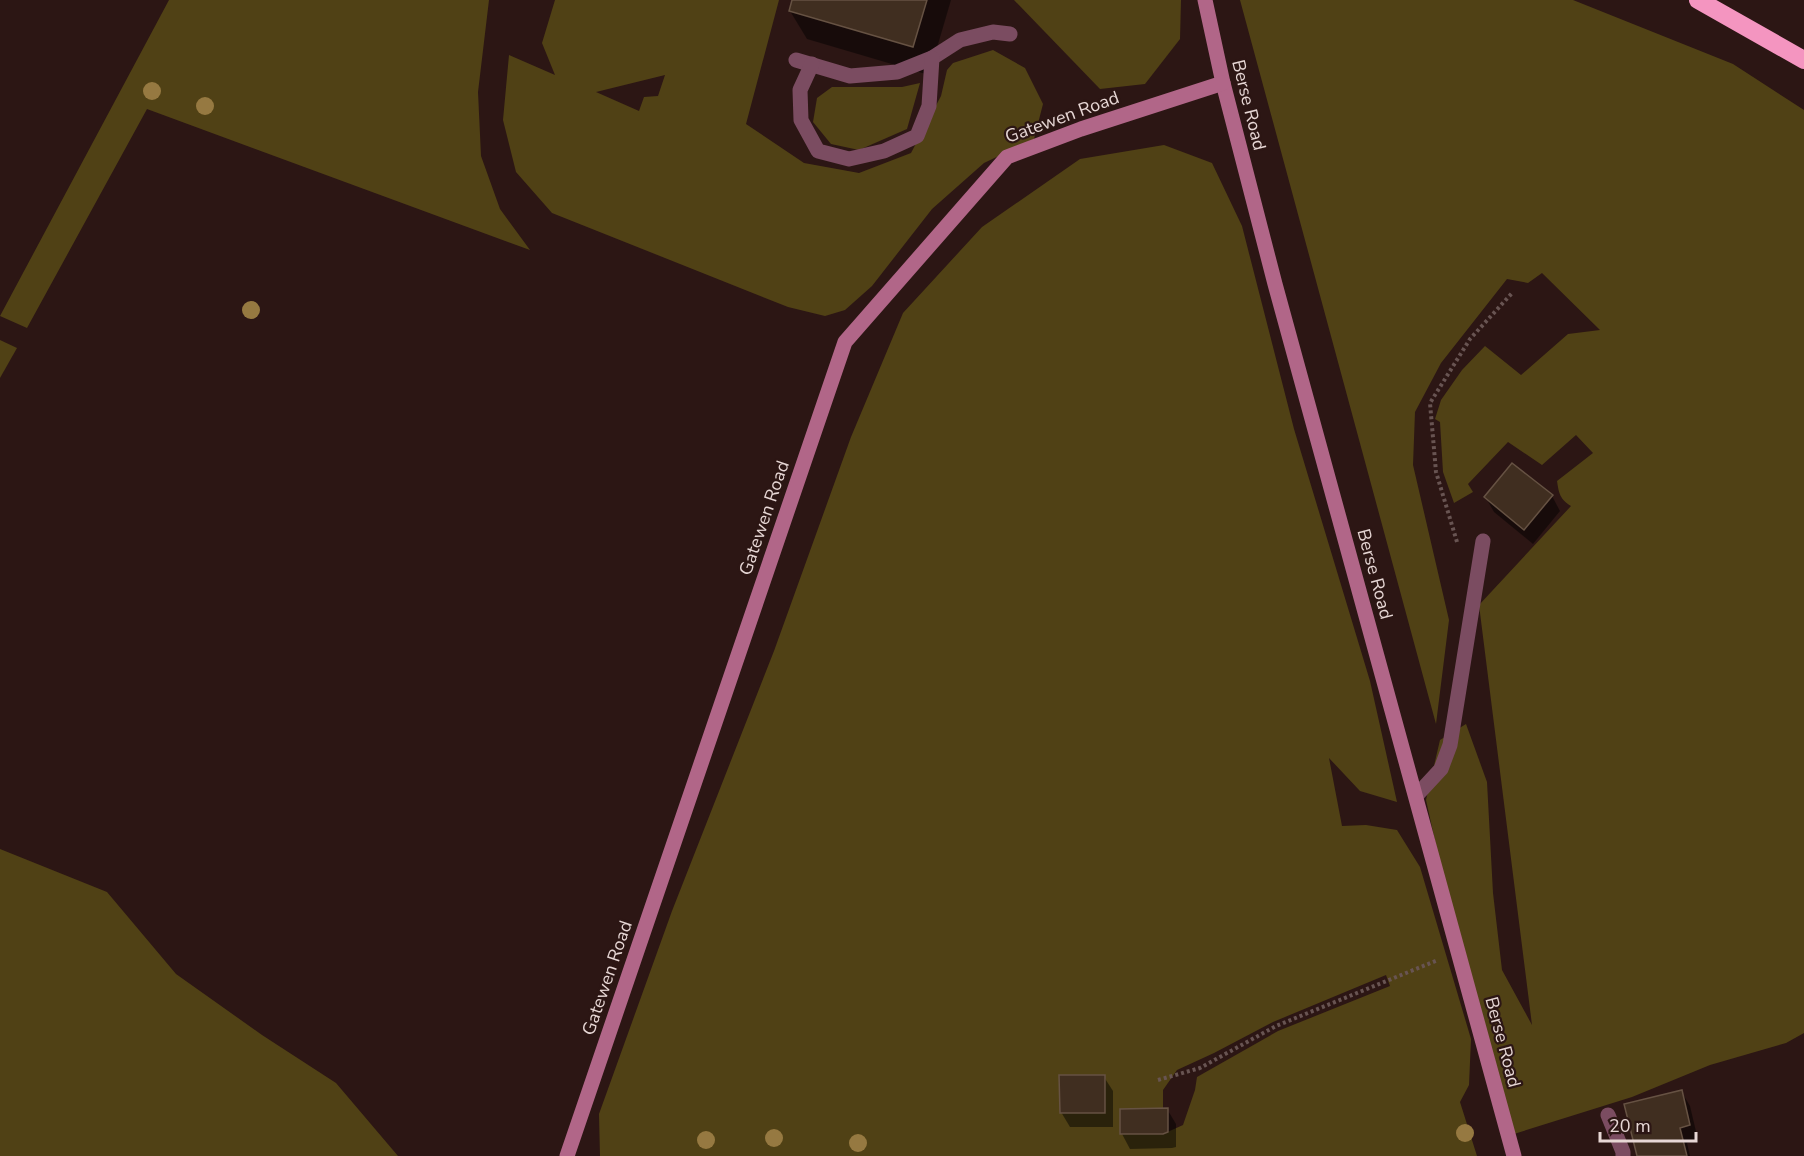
<svg xmlns="http://www.w3.org/2000/svg" width="1804" height="1156" font-family="'Nunito Sans',sans-serif">
	<style>
		.green { fill: #504115; fill-rule: evenodd }
		.shadow { fill: #0007 }
		.building { fill: #402e20; stroke: #665243; stroke-width: 1.5 }
		.lines { fill: none; stroke-linecap: round; stroke-linejoin: round }
		.path { stroke: #685452; stroke-width: 4; stroke-dasharray: 3 3; stroke-linecap: butt }
		.lane { stroke: #7b4c61; stroke-width: 15 }
		.secondary { stroke: #b16688; stroke-width: 15 }
		.highway { stroke: #f495c0; stroke-width: 18 }
		.tree { fill: #967941 }
		.labels { text-anchor: middle; dominant-baseline: central; stroke-width: 4.5; stroke-linejoin: round; paint-order: stroke }
		.street-label { font-size: 18px; fill: #e7d7d5; stroke: #2c1614 }
	</style>
	<rect width="100%" height="100%" fill="#2c1614"/>
	<g class="green">
		<polygon points="169,0 489,0 478,92 481,156 500,209 530,250 147,109 27,328 0,316"/>
		<path d="M 555,0 L 779,0 L 746,124 L 804,163 L 859,173 L 911,153 L 941,96 L 947,70 L 953,63 L 993,50 L 1025,68 L 1043,104 L 1034,139 L 984,163 L 932,209 L 872,286 L 845,310 L 825,316 L 788,307 L 552,213 L 516,172 L 503,120 L 509,55 L 555,75 L 542,43 ZM 665,75 L 658,96 L 644,97 L 639,111 L 596,92 Z"/>
		<polygon points="1014,0 1181,0 1180,39 1145,84 1100,89"/>
		<path d="M 1240,0 L 1573,0 L 1733,64 L 1804,110 L 1804,1033 L 1786,1043 L 1710,1065 L 1632,1097 L 1514,1134 L 1445,886 L 1426,800 L 1440,740 L 1466,724 L 1487,782 L 1493,893 L 1502,970 L 1532,1025 L 1479,605 L 1571,506 C 1560,499 1559,494 1557,481 L 1593,453 L 1576,435 L 1542,465 L 1508,442 L 1468,484 L 1473,492 L 1454,503 L 1443,472 L 1440,422 L 1435,419 L 1441,400 L 1462,370 L 1485,346 L 1521,375 L 1568,334 L 1600,330 L 1542,273 L 1528,283 L 1507,279 L 1441,363 L 1415,412 L 1413,465 L 1449,620 L 1436,724 Z"/>
		<polygon points="920,83 907,129 859,150 831,144 813,122 817,98 832,87 902,87"/>
		<path d="M 1164,145 L 1212,163 L 1242,226 L 1294,429 L 1370,681 L 1397,802 L 1360,791 L 1329,758 L 1342,826 L 1366,825 L 1397,830 L 1420,867 L 1471,1039 L 1469,1085 L 1460,1102 L 1477,1156 L 600,1156 L 599,1114 L 672,911 L 774,651 L 851,437 L 903,313 L 982,227 L 1080,159 ZM 1386,975 L 1390,986 L 1278,1031 L 1197,1077 L 1195,1090 L 1183,1125 L 1163,1134 L 1120,1134 L 1120,1109 L 1163,1108 L 1163,1090 L 1177,1070 L 1214,1053 L 1273,1022 Z"/>
		<polygon points="0,340 17,348 0,378"/>
		<polygon points="0,849 107,892 176,974 262,1035 336,1083 398,1156 0,1156"/>
	</g>
	<g class="shadow">
		<polygon points="793,0 951,0 929,75 807,39 790,11"/>
		<polygon points="1552,496 1560,511 1533,544 1494,512 1486,498"/>
		<polygon points="1104,1077 1113,1091 1113,1127 1070,1127 1061,1112"/>
		<polygon points="1681,1091 1690,1106 1698,1140 1687,1143 1690,1156 1638,1156"/>
		<polygon points="1167,1109 1176,1124 1176,1147 1172,1148 1130,1149 1122,1134"/>
	</g>
	<g class="building">
		<polygon points="792,0 927,0 913,47 789,11"/>
		<polygon points="1512,463 1553,495 1524,530 1484,497"/>
		<polygon points="1059,1075 1105,1075 1105,1113 1060,1113"/>
		<polygon points="1682,1090 1690,1125 1680,1128 1687,1156 1637,1156 1624,1104"/>
		<polygon points="1168,1108 1168,1132 1163,1134 1120,1134 1120,1109"/>
	</g>
	<g class="lines">
		<g class="path">
			<polyline points="1457,542 1436,472 1430,403 1470,339 1513,292"/>
			<polyline points="1158,1080 1200,1068 1276,1026 1438,960"/>
		</g>
		<g class="lane">
			<polyline points="796,60 850,76 897,72 932,58 960,40 993,32 1010,34"/>
			<polyline points="812,64 800,90 801,120 818,151 849,159 884,151 917,136 929,106 932,58"/>
			<polyline points="1416,796 1441,769 1450,745 1483,541"/>
			<polyline points="1608,1115 1623,1152 1623,1156"/>
		</g>
		<g class="secondary">
			<polyline points="1205,0 1223,83 1275,284 1514,1156"/>
			<polyline points="567,1156 845,342 1007,157 1081,129 1223,83"/>
		</g>
		<polyline class="highway" points="1698,0 1804,60"/>
	</g>
	<g class="tree">
		<circle cx="152" cy="91" r="9"/>
		<circle cx="205" cy="106" r="9"/>
		<circle cx="251" cy="310" r="9"/>
		<circle cx="1465" cy="1133" r="9"/>
		<circle cx="774" cy="1138" r="9"/>
		<circle cx="706" cy="1140" r="9"/>
		<circle cx="858" cy="1143" r="9"/>
	</g>
	<g class="labels">
		<g class="street-label">
			<text transform="translate(1249 105) rotate(76)">Berse Road</text>
			<text transform="translate(1062 117) rotate(-20)">Gatewen Road</text>
			<text transform="translate(764 518) rotate(-71)">Gatewen Road</text>
			<text transform="translate(1375 574) rotate(75)">Berse Road</text>
			<text transform="translate(607 978) rotate(-71)">Gatewen Road</text>
			<text transform="translate(1503 1042) rotate(75)">Berse Road</text>
		</g>
	</g>
	<path d="M1600 1132v9h96v-9" fill="none" stroke="#e7d7d5" stroke-width="3"/>
	<text x="1609" y="1132" font-size="18" fill="#e7d7d5" stroke="#2c1614" stroke-width="4.5" paint-order="stroke">20 m</text>
</svg>
